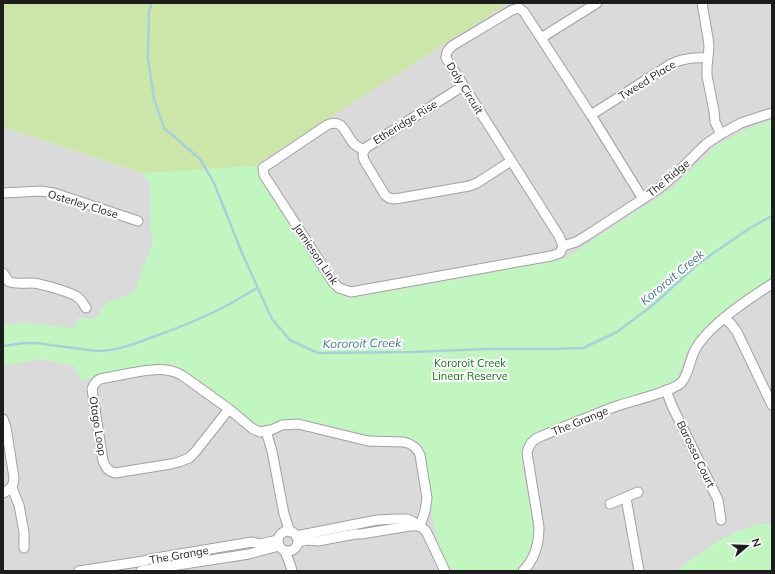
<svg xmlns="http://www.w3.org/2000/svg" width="775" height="574" font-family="Mulish,sans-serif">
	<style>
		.residential { fill: #dbdada }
		.grass { fill: #cce6aa }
		.park { fill: #c1f6c1 }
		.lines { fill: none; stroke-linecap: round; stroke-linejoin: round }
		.stream { stroke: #a5d2d9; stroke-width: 2.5 }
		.minor-casing { stroke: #a1a1a1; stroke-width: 11 }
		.minor { stroke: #fff; stroke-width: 9 }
		.labels { text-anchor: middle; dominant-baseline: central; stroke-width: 4; stroke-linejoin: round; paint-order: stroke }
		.street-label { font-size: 11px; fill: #1d1d1d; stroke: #fff }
		.park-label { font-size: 11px; fill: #107511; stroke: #fff }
		.water-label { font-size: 12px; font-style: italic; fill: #487798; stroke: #fff }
	</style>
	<rect width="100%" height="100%" fill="#ede9e3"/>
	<polygon class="residential" points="508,3 772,3 772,571 3,571 3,127 142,173"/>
	<polygon class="grass" points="3,3 508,3 255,166 142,173 3,127"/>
	<g class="park">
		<polygon points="772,120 772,279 754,291 699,335 688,349 677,379 668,384 585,412 528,439 522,449 522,467 530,504 534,536 529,555 515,571 453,571 443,557 433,524 427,473 422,446 408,437 373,436 319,423 296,420 267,425 257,425 209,387 173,364 131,369 81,381 74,366 41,359 3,366 3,325 24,323 75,328 77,318 96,319 105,304 134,293 153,242 151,234 150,184 142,173 255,166 259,169 295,229 335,290 345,297 366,295 414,287 564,259 634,213 671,189 716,146 747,129"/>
		<polygon points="760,524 772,524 772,571 675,571 719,541 740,530"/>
	</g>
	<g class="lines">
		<g class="stream">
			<polyline points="152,3 149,11 148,58 154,99 164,128 200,159 214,183 242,253 272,319 290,340 318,353 412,352 488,349 552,349 583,348 617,332 654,304 699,263 750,228 772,216"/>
			<path d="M 3,346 L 25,343 L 36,343 L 96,351 C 115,351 132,345 150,338 C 176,329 203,318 228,305 C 238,299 248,293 257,288"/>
		</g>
		<g class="minor-casing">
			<g id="minor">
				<polyline points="702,3 708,38 709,47 707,67 707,76 714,111 715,122 721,134"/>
				<polyline points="541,38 597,3"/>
				<path d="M 463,86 L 367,147 C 363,151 362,154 364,160 L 385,195 L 389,198 L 395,199 L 469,186 L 477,183 L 511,161"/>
				<path d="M 591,115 L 671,64 C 683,58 694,57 707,58"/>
				<path d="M 364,150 C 360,148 356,146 353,143 C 345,133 343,118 327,125 L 263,168 L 264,175 L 333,282 L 339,288 L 351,292 L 551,256 L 560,253 L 563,246"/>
				<polyline points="3,193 41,191 54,193 138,221"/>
				<path d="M 563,246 L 559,236 L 446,58 C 446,52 448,50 452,46 L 512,10 L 519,8 L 524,12 L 591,115 L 643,199"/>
				<polyline points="563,246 576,242 586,236 658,189 674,176 706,144 721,134 741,123 762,116 772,113"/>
				<path d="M 3,273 L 9,282 C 17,284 23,283 31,283 C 40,283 69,292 76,296 C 81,299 83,303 86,308"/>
				<polyline points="724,318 731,324 737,332 772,405"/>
				<polyline points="666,390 672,406 718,500 721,520"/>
				<path d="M 229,409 L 196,451 L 189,458 L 179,462 L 171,464 L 115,473 C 108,471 106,468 103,461 L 92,389 C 94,384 96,381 100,379 C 110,377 121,375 131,373 C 149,370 167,366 183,376 L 229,409 L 253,429 L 260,432 L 271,430 L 282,425 L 298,424 L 368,441 L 404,442 C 412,444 417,447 420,455 L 427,498 L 425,511 L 420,526"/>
				<path d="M 3,419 L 6,427 L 14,478 C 14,486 10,490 3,493"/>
				<polyline points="266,431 272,451 284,514 290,532"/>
				<polyline points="12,488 19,505 24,532 24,548"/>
				<polyline points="626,498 639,571"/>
				<polyline points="610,504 638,492"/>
				<circle cx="288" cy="541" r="10"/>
				<polyline points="296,536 377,520 397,519 407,519 412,521 420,526 426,531 445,571"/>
				<polyline points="298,542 307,540 318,541 355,534 361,534 410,526 420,526"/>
				<polyline points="285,551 291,567 292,571"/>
				<polyline points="79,571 144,561 150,559 252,542 260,544 278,540"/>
				<polyline points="141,571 146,570 152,569 249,554 279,546"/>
				<path d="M 523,571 C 535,559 539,543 539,527 L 527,453 C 529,445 531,442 537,438 C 556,430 575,422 594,415 C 602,411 611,408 620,405 C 632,401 674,391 682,382 C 689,373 690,358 696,348 C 710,324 748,299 772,284"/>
			</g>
		</g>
		<use href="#minor" class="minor"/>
	</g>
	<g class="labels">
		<g class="street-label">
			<text transform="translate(647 80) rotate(-32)">Tweed Place</text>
			<text transform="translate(465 88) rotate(58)">Daly Circuit</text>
			<text transform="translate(405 122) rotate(-32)">Etheridge Rise</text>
			<text transform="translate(668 178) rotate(-40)">The Ridge</text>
			<text transform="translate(83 204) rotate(17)">Osterley Close</text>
			<text transform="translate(316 254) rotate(56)">Jamieson Link</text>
			<text transform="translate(580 421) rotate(-22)">The Grange</text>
			<text transform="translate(98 426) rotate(81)">Otago Loop</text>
			<text transform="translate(696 454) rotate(64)">Barossa Court</text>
			<text transform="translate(179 555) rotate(-10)">The Grange</text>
		</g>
		<g class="park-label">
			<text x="470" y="363">Kororoit Creek<tspan x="470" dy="13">Linear Reserve</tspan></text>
		</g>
		<g class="water-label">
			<text transform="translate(672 277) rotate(-40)">Kororoit Creek</text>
			<text transform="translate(362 343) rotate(-1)">Kororoit Creek</text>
		</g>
	</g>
	<rect width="775" height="574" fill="none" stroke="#1d1d1d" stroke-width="8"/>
	<g transform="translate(747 546) rotate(71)" stroke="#ffffff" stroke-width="3" paint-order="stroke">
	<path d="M0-3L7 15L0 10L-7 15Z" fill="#1d1d1d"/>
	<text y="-6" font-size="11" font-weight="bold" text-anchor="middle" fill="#1d1d1d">N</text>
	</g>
</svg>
